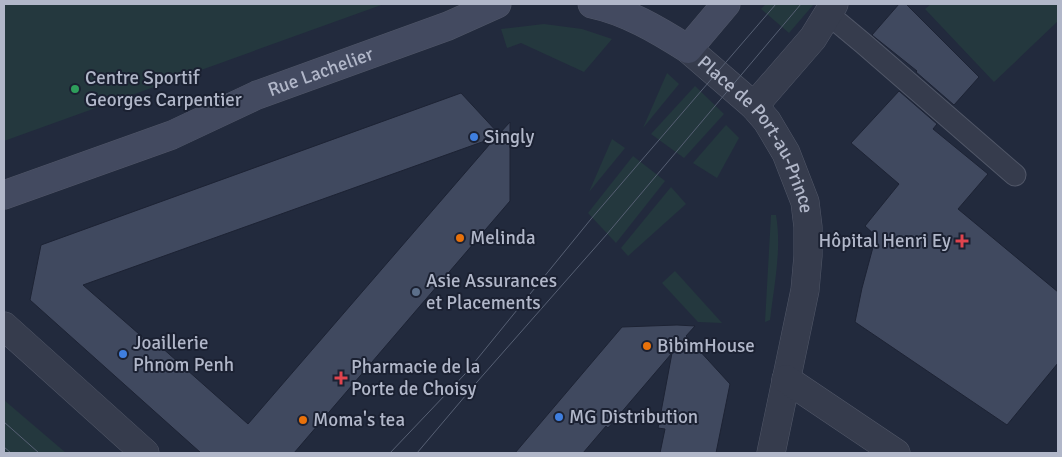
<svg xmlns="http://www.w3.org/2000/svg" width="1062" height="457" font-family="Signika,sans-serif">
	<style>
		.green { fill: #24383e }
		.building { fill: #40495f; stroke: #1d2334; fill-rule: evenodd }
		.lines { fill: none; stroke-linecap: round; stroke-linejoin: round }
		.lane-casing { stroke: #515768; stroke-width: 23 }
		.street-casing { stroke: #515768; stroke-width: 29 }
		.secondary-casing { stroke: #515768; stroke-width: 29 }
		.lane { stroke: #363c4d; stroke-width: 21 }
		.street { stroke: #363c4d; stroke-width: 28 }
		.secondary { stroke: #434a60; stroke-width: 28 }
		.tram { stroke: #576074; stroke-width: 1 }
		.leisure-dot { fill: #2e9e5b; stroke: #1b2132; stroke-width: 2 }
		.shop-dot { fill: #3f7fe0; stroke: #1b2132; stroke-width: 2 }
		.food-dot { fill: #e8710a; stroke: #1b2132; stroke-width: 2 }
		.health-dot { fill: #e0444e; stroke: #1b2132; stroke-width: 2 }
		.service-dot { fill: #5c6f8a; stroke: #1b2132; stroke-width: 2 }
		.labels { text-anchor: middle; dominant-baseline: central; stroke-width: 4; stroke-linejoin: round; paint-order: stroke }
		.street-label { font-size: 19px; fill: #b1b7c9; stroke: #1b2132 }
		.poi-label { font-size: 19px; fill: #b1b7c9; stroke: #1b2132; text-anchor: start }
	</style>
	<rect width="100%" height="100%" fill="#222a3d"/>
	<g class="green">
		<polygon points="4,4 384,4 4,141"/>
		<polygon points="766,4 814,4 789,33 761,9"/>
		<polygon points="931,4 1058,4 1058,21 994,82 925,9"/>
		<polygon points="544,24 582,29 612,39 584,72 521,43 507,48 501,29"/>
		<polygon points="667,73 679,84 643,128"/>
		<polygon points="695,86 724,114 684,158 651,134"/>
		<polygon points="726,125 739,138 717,178 693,163"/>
		<polygon points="612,139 625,148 589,192"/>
		<polygon points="633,156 665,181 616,243 588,213"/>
		<polygon points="671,187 686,204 628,256 621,248"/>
		<path d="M 771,215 L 776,215 C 782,250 774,285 770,320 L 765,322 Z"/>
		<polygon points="675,271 722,323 698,322 662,283"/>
		<polygon points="4,400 66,453 4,453"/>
	</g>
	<g class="building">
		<polygon points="899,4 906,4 979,77 954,105 916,72 917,71 872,35"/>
		<polygon points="899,91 937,124 933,129 988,174 958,209 1058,292 1058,363 1007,425 855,322 862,288 876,236 865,226 899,184 851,143"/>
		<path d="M 461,93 L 499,134 L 510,122 L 510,201 L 294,453 L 201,453 L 30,300 L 41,245 ZM 496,137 L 248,424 L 151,338 L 147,341 L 83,285 Z"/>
		<polygon points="677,325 695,326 686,336 730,384 716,453 660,453 665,429 658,428 672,353 608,428 606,426 583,453 515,453 622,327"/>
	</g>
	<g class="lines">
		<g class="lane-casing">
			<polyline id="lane" points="828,14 864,44 1015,175"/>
		</g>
		<g class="street-casing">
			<g id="street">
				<path id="s1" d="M 688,49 L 754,106 L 767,121 L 786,153 L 805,202 L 808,227 L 808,256 L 805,290 L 771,453"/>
				<polyline points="754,106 813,38 834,4"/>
				<polyline points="4,326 145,453"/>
				<polyline points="786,379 896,453"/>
			</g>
		</g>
		<g class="secondary-casing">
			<g id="secondary">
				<path d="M 592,4 C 626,11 658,30 688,49 L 726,4"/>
				<path id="s2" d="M 4,195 L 172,135 L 257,95 L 448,26 L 497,4"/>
			</g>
		</g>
		<use href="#lane" class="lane"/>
		<use href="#street" class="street"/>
		<use href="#secondary" class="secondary"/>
		<g class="tram">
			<polyline points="4,422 39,453"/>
			<polyline points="4,447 11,453"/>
			<polyline points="390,453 465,374 591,219 776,4"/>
			<polyline points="417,453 477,382 607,234 801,4"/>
		</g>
	</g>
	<circle class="leisure-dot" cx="75" cy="89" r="5"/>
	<g class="shop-dot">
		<circle cx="474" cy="137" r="5"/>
		<circle cx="123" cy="354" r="5"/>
		<circle cx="559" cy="417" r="5"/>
	</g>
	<g class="food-dot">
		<circle cx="460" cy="238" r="5"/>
		<circle cx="647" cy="346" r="5"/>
		<circle cx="303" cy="420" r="5"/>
	</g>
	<g class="health-dot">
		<path d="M959.5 233.5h5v5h5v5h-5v5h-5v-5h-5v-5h5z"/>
		<path d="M338.5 370.5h5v5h5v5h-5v5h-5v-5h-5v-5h5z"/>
	</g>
	<circle class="service-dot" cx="416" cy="292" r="5"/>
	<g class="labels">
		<g class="street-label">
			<text stroke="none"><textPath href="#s2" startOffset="340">Rue Lachelier</textPath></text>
			<text stroke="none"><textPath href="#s1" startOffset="112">Place de Port-au-Prince</textPath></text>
		</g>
		<g class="poi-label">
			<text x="85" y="78">Centre Sportif<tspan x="85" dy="22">Georges Carpentier</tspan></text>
			<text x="484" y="137">Singly</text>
			<text x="470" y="238">Melinda</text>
			<text x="951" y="241" text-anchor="end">Hôpital Henri Ey</text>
			<text x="426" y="281">Asie Assurances<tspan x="426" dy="22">et Placements</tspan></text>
			<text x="133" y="343">Joaillerie<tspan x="133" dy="22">Phnom Penh</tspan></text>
			<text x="657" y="346">BibimHouse</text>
			<text x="351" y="367">Pharmacie de la<tspan x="351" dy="22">Porte de Choisy</tspan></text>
			<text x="569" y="417">MG Distribution</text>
			<text x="313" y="420">Moma's tea</text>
		</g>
	</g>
	<rect width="1062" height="457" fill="none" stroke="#b1b7c9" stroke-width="10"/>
</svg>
